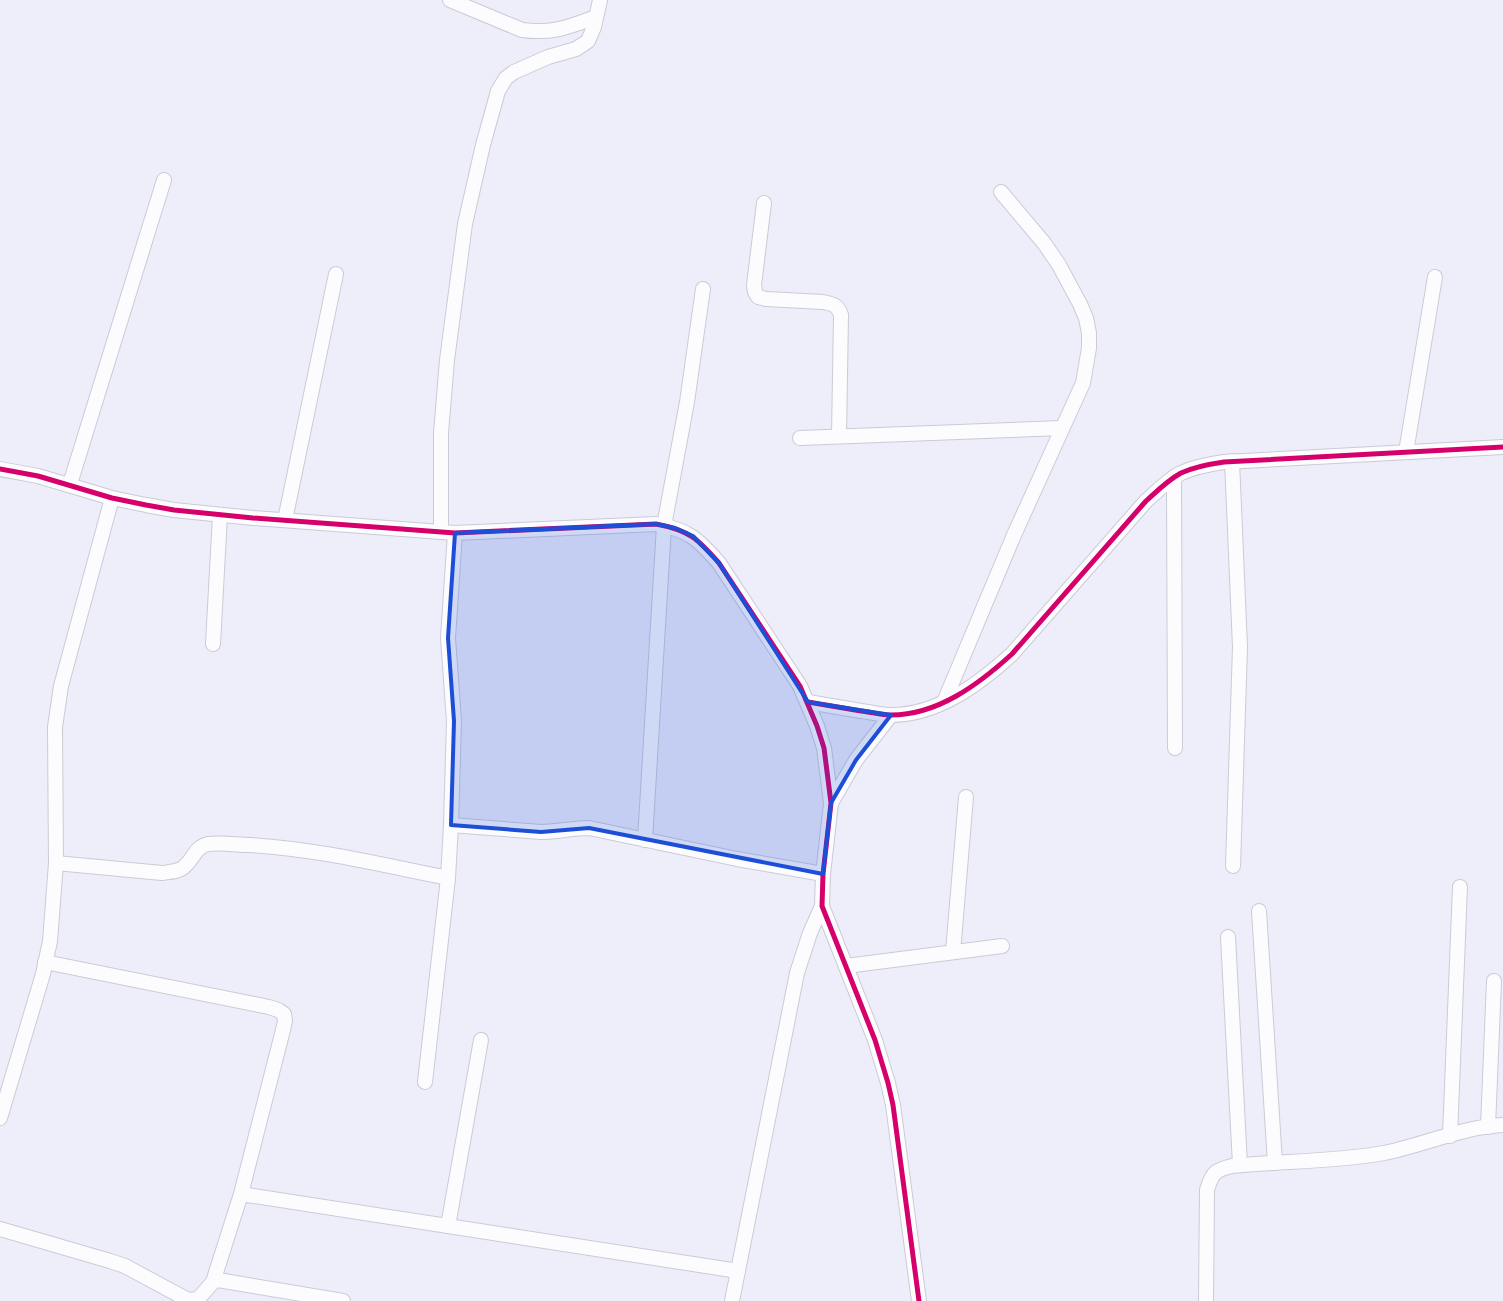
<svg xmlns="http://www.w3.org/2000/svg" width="1503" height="1301" font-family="'Roboto Condensed',sans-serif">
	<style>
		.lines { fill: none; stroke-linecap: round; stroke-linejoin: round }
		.minor-casing { stroke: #cbcbd7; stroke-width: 16 }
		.minor { stroke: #fcfcfe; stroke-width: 14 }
		.cycleway-casing { stroke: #fff; stroke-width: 8 }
		.cycleway { stroke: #d6006c; stroke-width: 5 }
		.marked { fill: #1d4ed8; fill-opacity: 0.2; stroke: #1d4ed8; stroke-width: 4; stroke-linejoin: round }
	</style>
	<rect width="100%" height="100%" fill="#eeeefa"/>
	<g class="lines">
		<g class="minor-casing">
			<g id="minor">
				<path d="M 450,0 L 522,30 C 552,34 569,27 596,17"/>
				<path d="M 764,203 L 754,285 L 755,292 L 758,297 L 766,299 L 823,302 C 833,304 838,305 841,315 L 839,436"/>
				<polyline points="800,438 1061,428"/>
				<polyline points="1406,452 1435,277"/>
				<polyline points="1232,461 1240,647 1233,866"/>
				<path d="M 0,469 L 38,476 L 112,498 L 146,505 L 174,510 L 253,518 L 455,533 L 656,524 C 689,530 698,539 719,563 L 800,686 L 817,726 L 824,748 L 831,803 L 823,874 L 822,906 L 875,1040 L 888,1083 L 893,1105 L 919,1301"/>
				<polyline points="1174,477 1175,748"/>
				<polyline points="70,484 164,180"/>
				<polyline points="285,520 336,274"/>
				<polyline points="441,532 441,433 447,360 465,224 483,145 498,91 506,78 514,72 548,57 576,49 588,41 594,27 600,0"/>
				<polyline points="213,644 220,515"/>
				<path d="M 808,702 C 825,705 843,708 861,711 C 871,712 881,715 891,715 C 938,715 979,684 1012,654 L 1146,501 C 1157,491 1168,480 1181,473 C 1194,467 1210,464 1224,462 L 1503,447"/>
				<polyline points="944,702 1014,535 1083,383 1089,348 1089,333 1086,318 1080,304 1059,265 1044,243 1001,192"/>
				<polyline points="831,803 856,760 891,715"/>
				<path d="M 451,825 L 541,832 C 557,832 573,828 589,828 L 737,859 L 823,874"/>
				<polyline points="645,840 664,526 687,402 703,289"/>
				<path d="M 56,863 L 162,873 C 168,872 175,872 181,869 C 193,862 194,847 208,844 C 222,842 237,845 251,845 C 317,849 382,865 448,878"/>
				<polyline points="1259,911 1275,1163"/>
				<polyline points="1228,937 1240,1165"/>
				<polyline points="953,952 966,797"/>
				<polyline points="45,962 269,1007 278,1010 284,1014 285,1021 283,1030 241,1194"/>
				<polyline points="846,966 1002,946"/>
				<polyline points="425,1082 448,878 451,825 454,721 448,638 455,533"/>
				<polyline points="0,1118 43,974 50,941 56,863 55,727 61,686 112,498"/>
				<polyline points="1488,1127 1494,981"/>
				<polyline points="1450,1136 1460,887"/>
				<polyline points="448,1226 481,1040"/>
				<polyline points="0,1229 110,1261 125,1266 188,1300 198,1299 213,1282 218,1280 343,1301"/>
				<polyline points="213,1282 241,1194 738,1271"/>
				<polyline points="732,1301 797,973 810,933 822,906"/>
				<path d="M 1206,1301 L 1207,1190 C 1212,1173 1215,1170 1232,1166 C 1282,1161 1334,1162 1384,1153 C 1424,1145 1462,1127 1503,1125"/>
			</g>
		</g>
		<use href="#minor" class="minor"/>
		<g class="cycleway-casing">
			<g id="cycleway">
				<path d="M 0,469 L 38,476 L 112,498 L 146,505 L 174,510 L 253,518 L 455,533 L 656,524 C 689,530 698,539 719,563 L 800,686 L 817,726 L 824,748 L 831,803 L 823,874 L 822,906 L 875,1040 L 888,1083 L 893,1105 L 919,1301"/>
				<path d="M 808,702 C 825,705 843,708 861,711 C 871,712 881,715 891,715 C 938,715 979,684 1012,654 L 1146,501 C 1157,491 1168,480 1181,473 C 1194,467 1210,464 1224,462 L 1503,447"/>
			</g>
		</g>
		<use href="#cycleway" class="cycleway"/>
	</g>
	<path class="marked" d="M 656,524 L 675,528 L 693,536 L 719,563 L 808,702 L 891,715 L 856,760 L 831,803 L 823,874 L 589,828 L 541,832 L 451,825 L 454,721 L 448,638 L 455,533 Z"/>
</svg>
